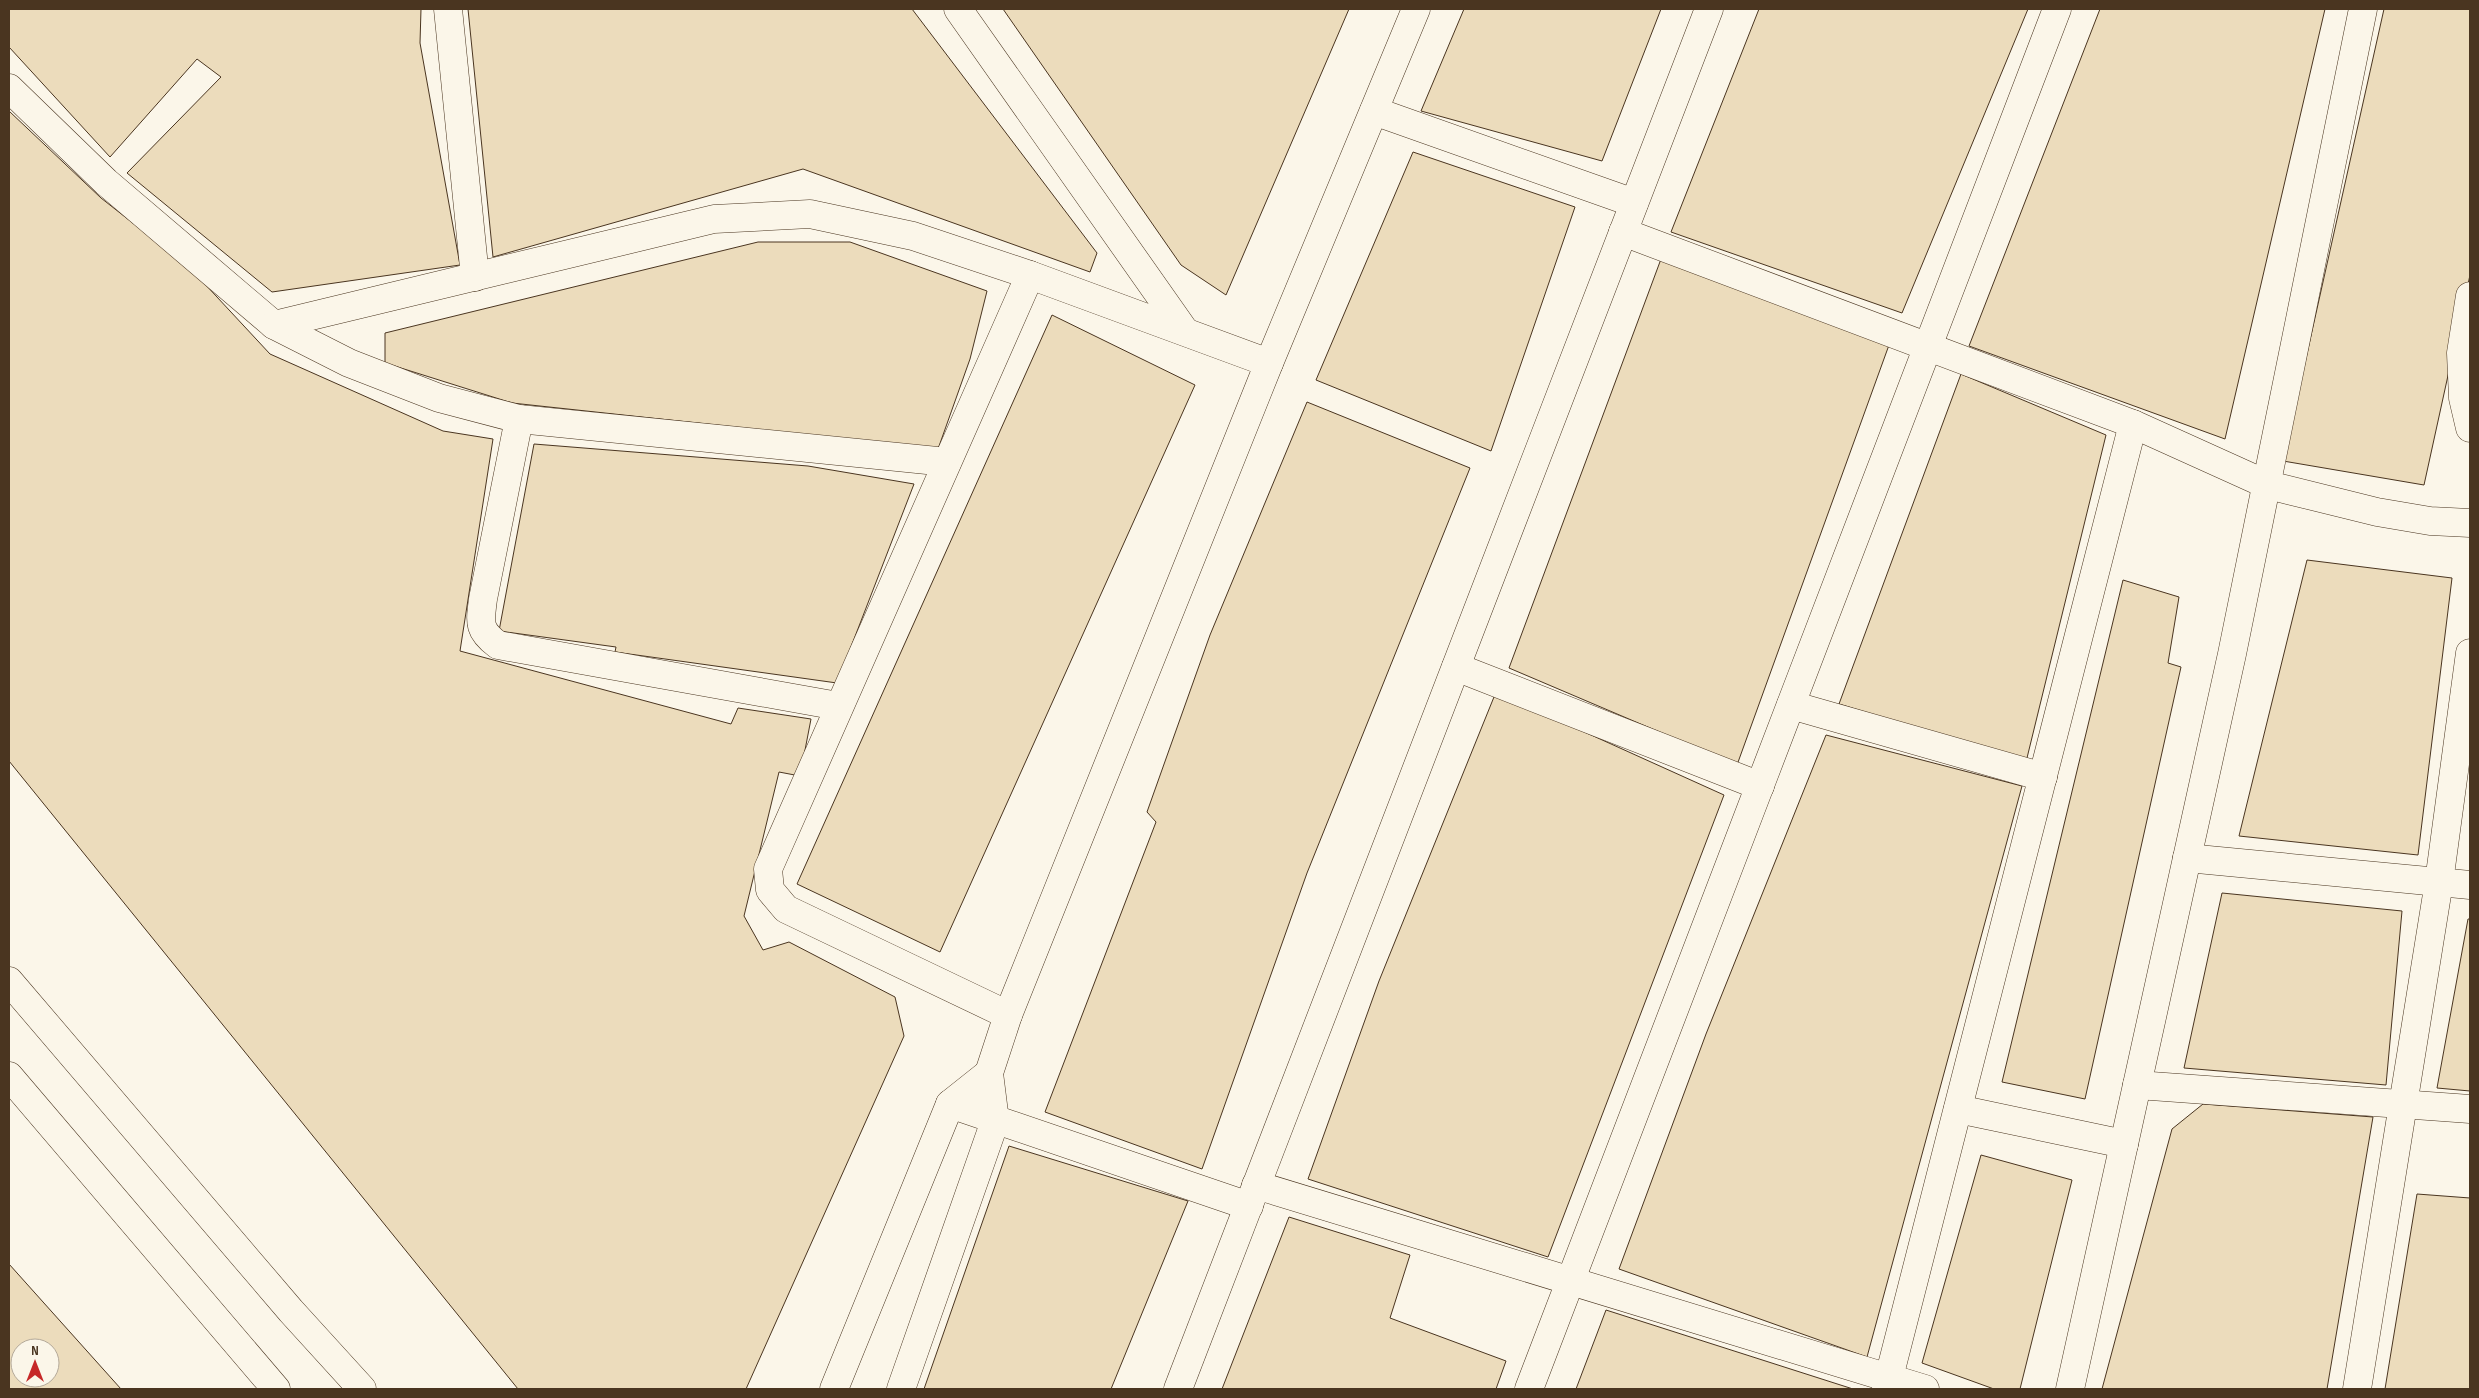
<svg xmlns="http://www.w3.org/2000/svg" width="2479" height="1398" font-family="'Sofia Sans Condensed',sans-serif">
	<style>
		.building { fill: #ecdcbc; stroke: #4a3520; fill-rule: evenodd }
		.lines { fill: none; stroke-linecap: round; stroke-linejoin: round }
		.minor-casing { stroke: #4a3520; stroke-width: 29 }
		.primary-casing { stroke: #4a3520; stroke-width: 29 }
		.minor { stroke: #fbf6e9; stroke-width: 28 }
		.primary { stroke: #fbf6e9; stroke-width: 28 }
	</style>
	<rect width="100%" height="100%" fill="#fbf6e9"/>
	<g class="building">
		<polygon points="9,9 421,9 420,43 460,265 272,292 127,173 221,77 197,59 110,157 9,47"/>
		<polygon points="468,9 912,9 1097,253 1090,272 803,169 493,257"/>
		<polygon points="1003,9 1349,9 1226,295 1181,265"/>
		<polygon points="1464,9 1661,9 1602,161 1421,111"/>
		<polygon points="1759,9 2028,9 1902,313 1671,232"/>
		<polygon points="2100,9 2325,9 2225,439 1969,346"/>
		<polygon points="2384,9 2470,9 2470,275 2424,485 2283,461"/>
		<polygon points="9,111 101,198 190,268 270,354 443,431 493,439 460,651 731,724 738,708 811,719 800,776 779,772 744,916 763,950 789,942 895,997 904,1036 746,1389 518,1389 9,761"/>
		<polygon points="1413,152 1575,207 1491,451 1316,380"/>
		<polygon points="758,242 850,242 987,291 970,359 938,449 512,403 385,363 385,333"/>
		<polygon points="1661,259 1889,345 1737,765 1509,668"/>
		<polygon points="1052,315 1195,385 940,952 797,884"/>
		<polygon points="1961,374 2106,435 2026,762 1839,704"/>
		<polygon points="1307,402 1470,468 1307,873 1202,1169 1045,1112 1156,822 1147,812 1210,635"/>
		<polygon points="534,444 808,466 914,484 837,683 615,652 616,647 499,631"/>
		<polygon points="2307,560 2452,578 2418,855 2239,836"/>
		<polygon points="2123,580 2179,597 2168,663 2181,667 2085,1099 2002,1082"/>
		<polygon points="1496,692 1724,795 1548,1257 1308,1179 1379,981"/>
		<polygon points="1826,735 2022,786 1867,1357 1619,1269 1706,1034"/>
		<polygon points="2222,893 2402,911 2386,1085 2184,1068"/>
		<polygon points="2468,919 2470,919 2470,1091 2437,1088"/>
		<polygon points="2203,1104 2373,1117 2327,1389 2102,1389 2172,1129"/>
		<polygon points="1009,1146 1188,1201 1111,1389 924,1389"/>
		<polygon points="1981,1155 2072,1180 2020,1389 1994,1389 1922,1363"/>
		<polygon points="2417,1194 2470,1198 2470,1389 2385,1389"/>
		<polygon points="1289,1217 1410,1255 1390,1318 1506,1361 1496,1389 1222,1389"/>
		<path d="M 9,1264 L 121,1389 L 9,1389 ZM 20,1348 L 50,1348 L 50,1378 L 20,1378 Z"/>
		<polygon points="1606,1310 1853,1389 1576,1389"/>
	</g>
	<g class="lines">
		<g class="minor-casing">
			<g id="minor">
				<polyline points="448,9 475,277"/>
				<polyline points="958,9 1184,330"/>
				<polyline points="9,88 106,182 274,325 349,363 439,398 519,419 947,462"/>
				<polyline points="1374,111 1634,203"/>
				<polyline points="1623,232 2133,424 2268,485 2377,512 2430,521 2470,523"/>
				<polyline points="2470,296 2461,353 2463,398 2470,428"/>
				<polyline points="274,325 714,219 810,214 913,236 1030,275 1269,363"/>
				<path d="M 519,419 L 483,599 C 480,623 478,630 498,645 L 838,706"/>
				<polyline points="1456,667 1760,786"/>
				<polyline points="1791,705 2043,777"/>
				<polyline points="2187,858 2470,885"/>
				<polyline points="1008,1015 786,909 770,890 768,869 1030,275"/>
				<polyline points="2137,1085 2470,1109"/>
				<polyline points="950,1104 1249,1206"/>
				<polyline points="1958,1109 2124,1144"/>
				<polyline points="1256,1185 1925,1389"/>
				<polyline points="834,1389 950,1104 989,1073"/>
				<polyline points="901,1389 995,1121 989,1073 1008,1015 1269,363 1416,9"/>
				<polyline points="1178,1389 1709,9"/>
				<polyline points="1529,1389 2057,9"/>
				<polyline points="1886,1389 2133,424"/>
				<polyline points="2070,1389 2232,654 2363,9"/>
				<polyline points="2357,1389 2439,882 2470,653"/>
			</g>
		</g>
		<g class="primary-casing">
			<g id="primary">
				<polyline points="9,981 291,1311 362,1389"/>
				<polyline points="9,1076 276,1389"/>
			</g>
		</g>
		<use href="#minor" class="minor"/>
		<use href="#primary" class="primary"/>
	</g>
	<rect width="2479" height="1398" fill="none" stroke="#4a3520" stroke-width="20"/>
	<g transform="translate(35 1363)"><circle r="24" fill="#fbf6e9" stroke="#b4a999"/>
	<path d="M0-4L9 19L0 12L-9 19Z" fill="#c62828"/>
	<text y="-8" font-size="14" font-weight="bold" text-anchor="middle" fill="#4a3520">N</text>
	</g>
</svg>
